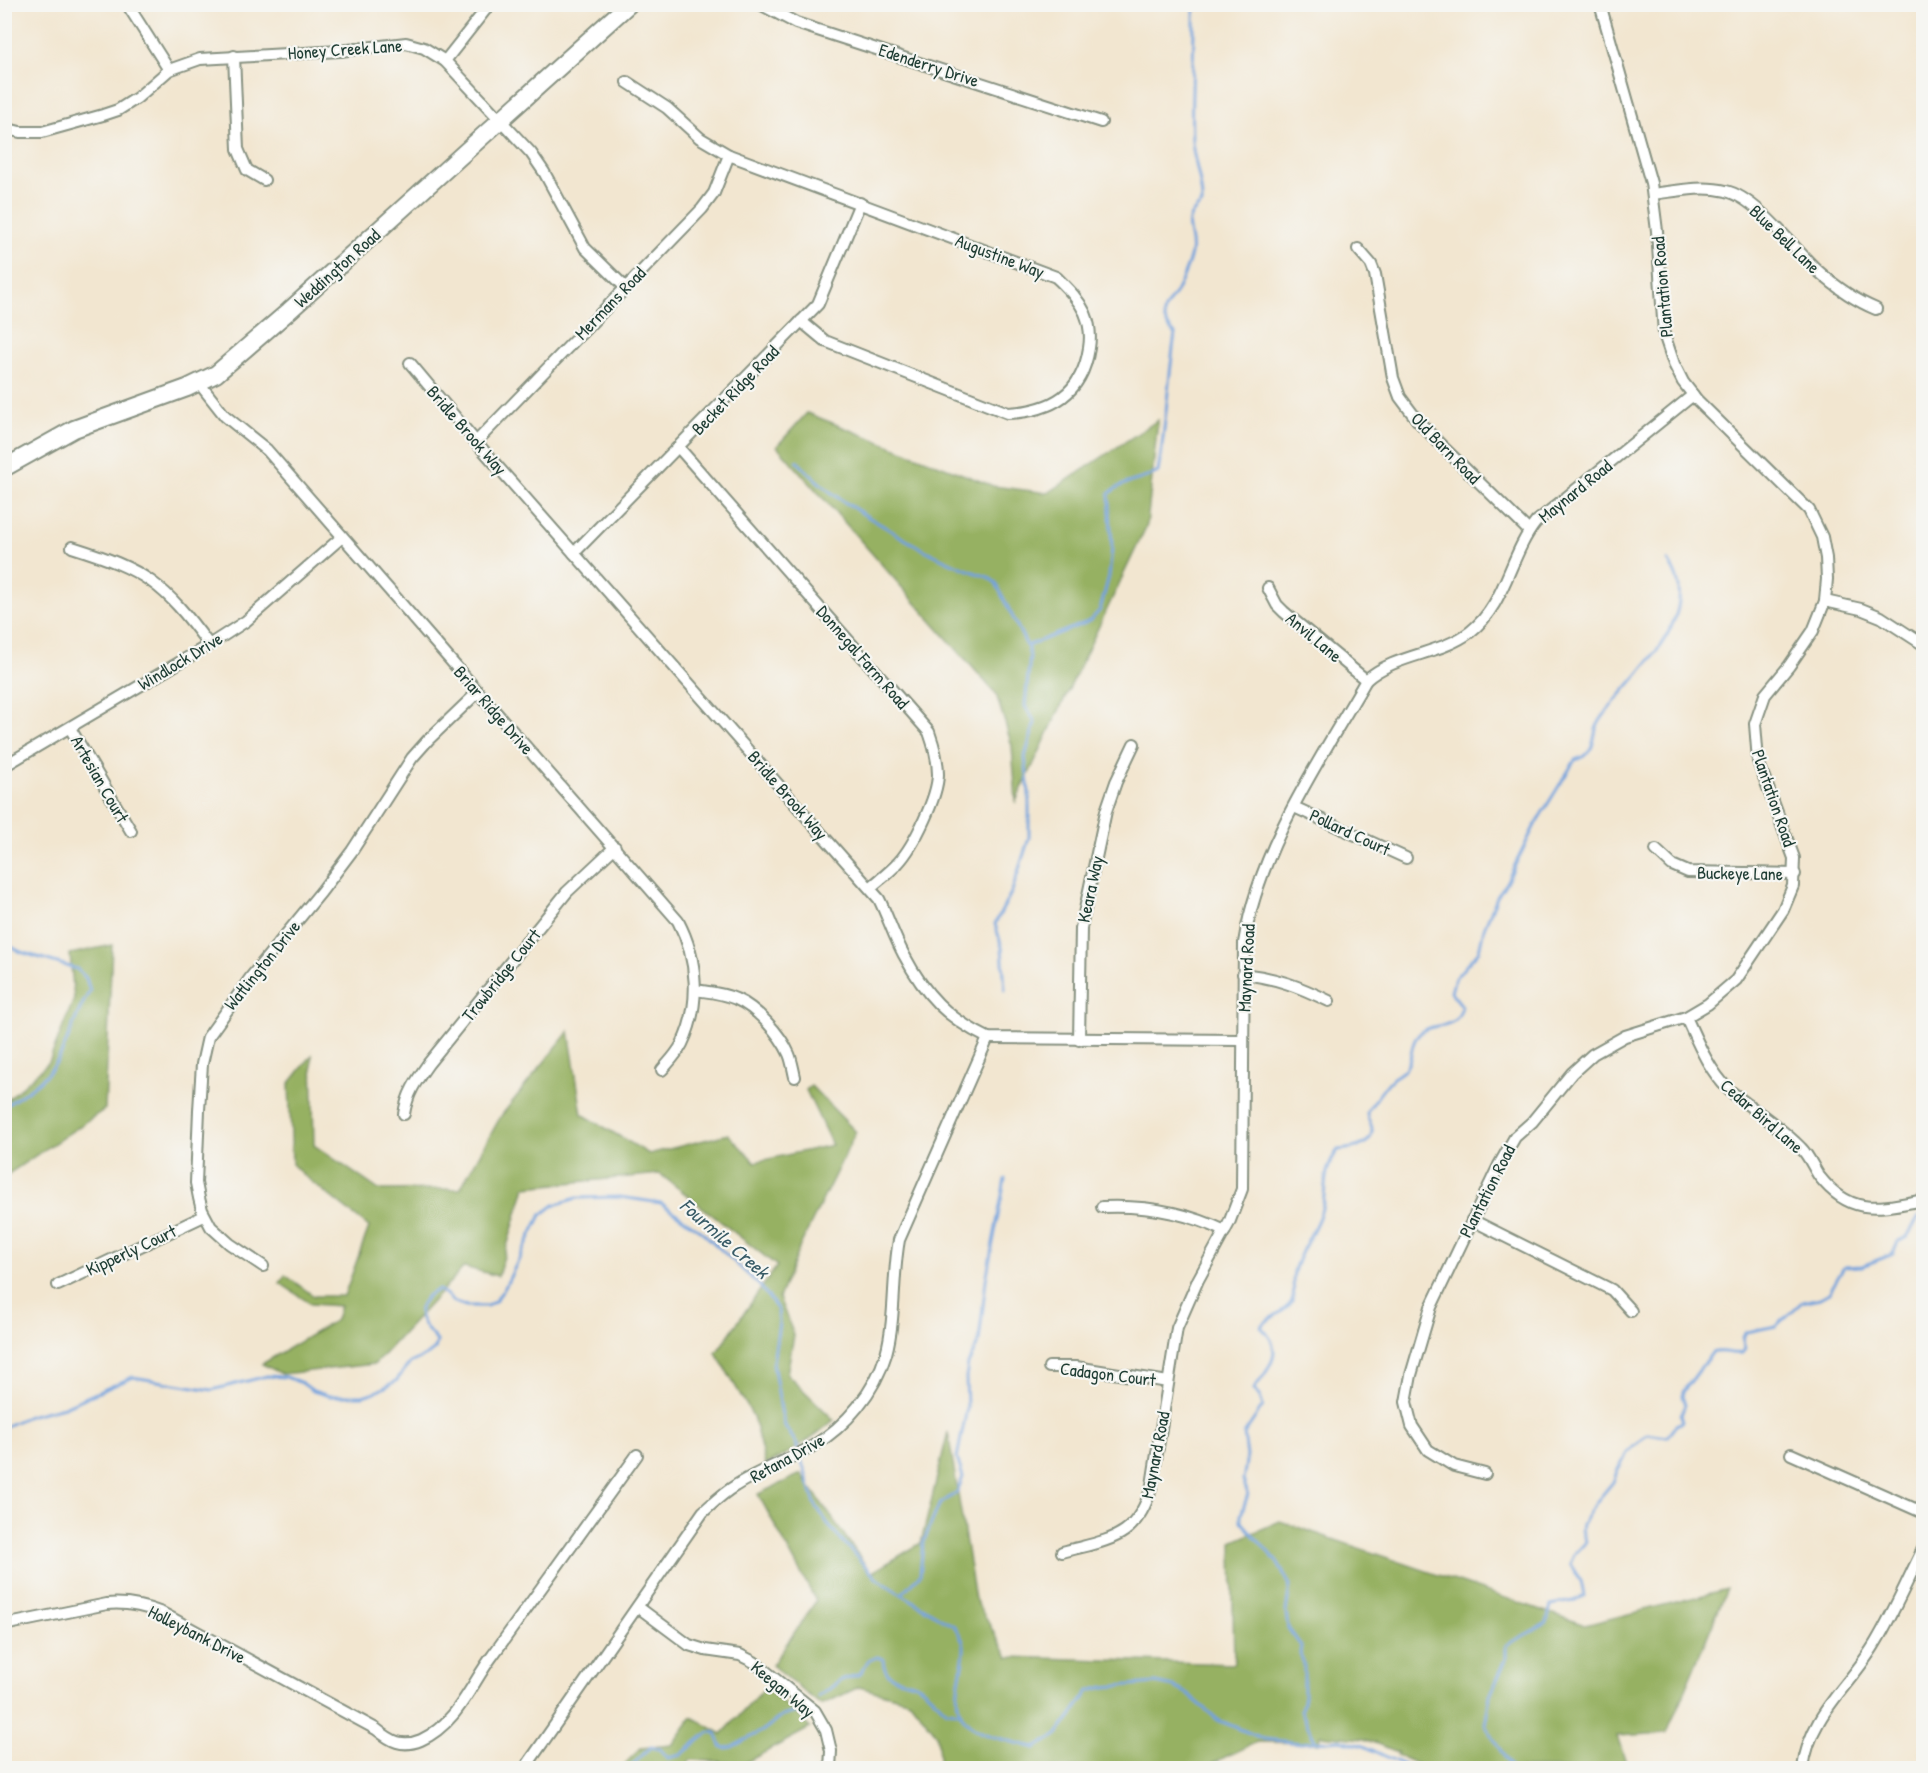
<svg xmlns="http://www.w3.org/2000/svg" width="1928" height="1773" font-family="'Patrick Hand',sans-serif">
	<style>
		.forest { fill: #96b162; stroke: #5a774b; stroke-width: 1.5 }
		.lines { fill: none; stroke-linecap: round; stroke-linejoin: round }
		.stream { stroke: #73a2dc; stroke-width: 3 }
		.minor-casing { stroke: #889282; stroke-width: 14 }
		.secondary-casing { stroke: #889282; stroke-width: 20 }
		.minor { stroke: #fff; stroke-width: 10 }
		.secondary { stroke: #fff; stroke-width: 16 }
		.labels { text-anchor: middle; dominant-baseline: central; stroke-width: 4.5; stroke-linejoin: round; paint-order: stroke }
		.street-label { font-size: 18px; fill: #1f3d34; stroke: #f6f6f2 }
		.water-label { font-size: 20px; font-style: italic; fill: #385b66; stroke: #f6f6f2 }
	</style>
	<rect width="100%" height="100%" fill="#f6f6f2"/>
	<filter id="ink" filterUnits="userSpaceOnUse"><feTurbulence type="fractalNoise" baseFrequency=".0167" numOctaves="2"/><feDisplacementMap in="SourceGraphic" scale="12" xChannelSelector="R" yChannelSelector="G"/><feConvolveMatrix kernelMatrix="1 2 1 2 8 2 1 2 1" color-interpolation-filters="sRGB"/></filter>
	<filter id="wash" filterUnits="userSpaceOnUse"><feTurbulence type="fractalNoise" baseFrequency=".008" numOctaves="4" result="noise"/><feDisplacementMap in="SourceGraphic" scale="24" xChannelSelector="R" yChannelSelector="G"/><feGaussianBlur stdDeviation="1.35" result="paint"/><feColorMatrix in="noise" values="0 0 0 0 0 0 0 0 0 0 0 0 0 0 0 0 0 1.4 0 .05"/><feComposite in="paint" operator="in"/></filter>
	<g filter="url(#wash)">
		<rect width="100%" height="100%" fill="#f2e6d0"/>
		<g class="forest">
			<polygon points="807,413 993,486 1048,493 1158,420 1147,525 1016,801 1012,746 996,694 777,446"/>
			<polygon points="112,945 105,1109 5,1176 5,1102 49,1062 74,999 70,954"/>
			<path d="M 569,1031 L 582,1114 L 649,1154 L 728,1134 L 755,1162 L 832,1145 L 806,1090 L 811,1086 L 856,1132 L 800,1246 L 779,1298 L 794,1335 L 787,1374 L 834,1420 C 812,1439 791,1453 765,1465 L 753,1416 L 716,1353 L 777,1266 L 660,1174 L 525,1187 L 498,1276 L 464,1267 L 375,1364 L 282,1374 L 262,1364 L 336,1320 L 340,1306 L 311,1304 L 280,1283 L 285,1275 L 314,1296 L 344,1296 L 369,1227 L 303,1175 L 292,1164 L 289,1084 L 312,1055 L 314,1145 L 379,1190 L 460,1189 L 501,1116 Z"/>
			<polygon points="948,1432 975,1599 1008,1657 1234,1664 1232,1542 1280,1521 1585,1625 1727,1589 1667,1733 1617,1736 1628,1768 1426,1768 1397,1755 1398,1752 1364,1739 1320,1735 1319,1743 1257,1742 1202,1768 940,1768 937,1735 910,1701 859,1687 821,1705 772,1665 816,1601 758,1494 801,1474 871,1573 921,1543"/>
			<polygon points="765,1688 797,1714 810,1728 745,1763 690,1760 687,1768 621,1768 641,1748 672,1745 692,1717 722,1734"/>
		</g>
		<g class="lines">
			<g class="stream">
				<path d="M 797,461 C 826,492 849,506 885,527 C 918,548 951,565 988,577 L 996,583 L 1027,646 L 1030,656 L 1025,706 L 1035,722 L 1025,757 L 1029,793 L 1029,838 L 1012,891 L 995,924 L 1002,947 L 1005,990"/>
				<path d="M 1027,646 L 1090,621 L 1100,610 L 1109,576 L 1112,548 L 1109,494 C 1121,481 1143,481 1158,472 C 1166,426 1168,380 1175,334 C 1170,328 1163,322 1164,314 C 1164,306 1171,300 1175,294 C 1181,284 1188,265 1191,254 C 1195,233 1177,223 1202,204 C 1203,183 1193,161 1192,140 C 1190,95 1195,50 1194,4"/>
				<path d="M 4,943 L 21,952 L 77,969 L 86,978 L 90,991 C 76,1012 71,1034 60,1056 C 49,1078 24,1093 4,1107"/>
				<path d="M 4,1427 L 28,1416 L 64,1407 L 133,1377 L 212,1390 L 267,1376 L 286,1377 L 302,1383 L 313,1391 L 329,1396 L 363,1396 L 378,1391 L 396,1381 L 410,1363 L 427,1355 L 435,1349 L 437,1341 C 427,1330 413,1316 423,1302 C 428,1295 430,1293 439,1290 L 447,1295 L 452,1301 L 466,1306 L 487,1306 L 495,1301 L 504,1289 L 541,1215 L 554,1205 L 577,1198 L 620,1197 L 661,1203 L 701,1231 L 760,1286 L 778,1310 L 779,1323 L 773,1363 L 781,1410 L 785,1426 L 796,1443 L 815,1504 L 830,1527 L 877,1579 L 954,1626 C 958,1632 964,1639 964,1646 C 965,1674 943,1707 974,1728 C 985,1737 1020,1743 1035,1748 L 1057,1735 L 1089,1691 L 1104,1687 L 1156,1683 L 1174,1687 L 1188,1694 L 1218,1720 L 1264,1739 L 1301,1743 L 1340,1740 L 1364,1746 L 1410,1768"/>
				<polyline points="902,1594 920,1575 923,1543 939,1505 957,1492 963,1477 957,1458 967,1408 966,1377 968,1364 979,1341 986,1280 1005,1179"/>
				<path d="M 818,1697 L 841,1680 L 860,1674 L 868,1661 L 877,1657 L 883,1659 C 884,1683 903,1677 918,1685 C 928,1691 938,1703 947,1711 L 960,1712"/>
				<path d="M 1315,1741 L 1301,1711 L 1304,1696 L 1304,1664 L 1300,1653 L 1301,1646 L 1288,1628 L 1286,1612 L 1290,1585 L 1277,1562 L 1241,1521 L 1241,1515 L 1248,1494 L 1243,1480 L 1247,1456 L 1244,1434 L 1263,1406 L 1260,1397 L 1254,1389 C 1270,1366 1286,1351 1261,1327 C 1268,1317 1282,1314 1290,1304 C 1297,1295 1291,1283 1294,1272 C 1299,1251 1314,1233 1321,1212 C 1328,1189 1320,1174 1338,1150 C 1349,1149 1373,1147 1372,1130 C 1372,1123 1366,1119 1367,1112 C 1375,1101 1383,1087 1393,1078 C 1399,1074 1404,1072 1407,1066 C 1413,1056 1410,1044 1418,1035 C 1433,1019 1456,1034 1462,1006 L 1451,992 L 1455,978 L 1479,951 L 1484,928 L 1497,897 L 1507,881 L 1536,823 L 1575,760 C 1594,754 1592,746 1596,729 C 1598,723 1604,715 1608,710 C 1637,672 1707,613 1668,561"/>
				<polyline points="629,1768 651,1747 660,1749 668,1758 681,1755 709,1732 716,1733 721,1746 724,1748 732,1747 762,1731 782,1716 796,1712"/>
				<path d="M 1511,1768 L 1485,1724 L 1490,1696 L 1506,1659 L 1506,1645 L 1547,1623 L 1551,1605 L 1574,1601 L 1584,1596 L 1581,1581 L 1570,1564 L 1574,1555 L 1586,1542 L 1581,1530 L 1582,1524 L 1598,1500 L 1613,1482 L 1617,1471 L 1627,1453 L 1647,1434 L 1667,1437 L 1676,1425 L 1683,1422 L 1681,1415 L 1685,1405 L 1682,1396 L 1683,1392 L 1712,1353 C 1722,1349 1731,1355 1742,1353 L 1745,1349 L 1742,1337 L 1746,1332 L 1776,1326 L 1802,1302 L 1820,1298 L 1829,1293 L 1844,1267 L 1862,1266 L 1893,1254 L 1898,1242 L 1907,1237 L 1919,1217"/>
			</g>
		</g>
	</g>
	<g filter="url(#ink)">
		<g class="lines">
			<g class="minor-casing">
				<g id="minor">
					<polyline points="127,4 169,70"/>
					<polyline points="760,4 796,23 1101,122"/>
					<polyline points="234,56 238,149 247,170 264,180"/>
					<polyline points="445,61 490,4"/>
					<path d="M 627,82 L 667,108 L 700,138 L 729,155 L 1056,277 C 1067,288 1078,298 1085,313 C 1090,325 1091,336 1089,348 C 1082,394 1052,411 1008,413 L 825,341 L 801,321"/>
					<polyline points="4,128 20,132 42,132 103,115 118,110 137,98 169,70 200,59 340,51 406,43 424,48 445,61 531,153 544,172 585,248 626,288"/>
					<path d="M 1653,194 C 1676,191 1702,185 1726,191 C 1757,198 1794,249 1818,271 C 1835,286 1854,300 1876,309"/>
					<polyline points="1358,249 1371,264 1375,274 1393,378 1400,397 1418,421 1441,445 1529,531"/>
					<path d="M 410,363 L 476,442 L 879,899 C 888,917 894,937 904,955 C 925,995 947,1018 988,1038 L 1242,1040"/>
					<path d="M 199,383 L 225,416 L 267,450 L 678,921 C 698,959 701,1005 682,1044 C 677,1054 669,1062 662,1070"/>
					<polyline points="476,442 702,209 714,193 729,155"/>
					<path d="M 679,448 L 929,732 C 934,746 938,759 938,774 C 938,796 914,846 898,863 C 890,872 879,880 870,888"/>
					<path d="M 72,547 C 145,570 164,583 209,645"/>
					<polyline points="574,553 818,304 860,203"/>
					<polyline points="1268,588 1277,605 1284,612 1366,680"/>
					<polyline points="1825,601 1861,609 1881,617 1924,645"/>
					<polyline points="70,728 131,831"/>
					<polyline points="4,766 209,645 246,621 342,537"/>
					<polyline points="1294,807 1406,858"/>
					<polyline points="1656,850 1672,865 1688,872 1795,874"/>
					<path d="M 1243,974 C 1277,978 1298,986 1329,1001"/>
					<path d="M 695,990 C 709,992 723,993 736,999 C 757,1008 780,1034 789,1054 C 792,1061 793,1069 795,1077"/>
					<path d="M 1686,1017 C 1698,1043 1708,1069 1729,1090 C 1752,1109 1780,1126 1801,1148 C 1809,1156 1813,1167 1819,1176 C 1851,1217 1879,1208 1924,1200"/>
					<polyline points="1079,1040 1081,928 1106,811 1116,782 1134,744"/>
					<path d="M 404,1114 C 407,1094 416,1081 428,1064 L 567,892 L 615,847"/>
					<path d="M 1102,1207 C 1146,1205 1186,1212 1225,1231"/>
					<polyline points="1472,1220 1612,1290 1631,1311"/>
					<polyline points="263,1266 230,1244 211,1227 202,1210 199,1198 196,1183 199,1110 202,1064 208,1037 251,977 321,892 352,851 412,758 428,740 478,692"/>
					<polyline points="58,1285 204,1216"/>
					<polyline points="1049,1367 1076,1367 1168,1382"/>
					<polyline points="1791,1454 1924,1513"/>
					<polyline points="1485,1474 1454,1466 1428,1450 1412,1426 1406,1402 1411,1375 1431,1307 1499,1165 1515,1137 1532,1122 1572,1073 1593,1054 1625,1036 1686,1017 1708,1004 1736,980 1783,910 1793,886 1794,858 1758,761 1755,724 1765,695 1789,666 1813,631 1825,601 1827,579 1826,558 1822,537 1809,510 1697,400 1683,382 1674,364 1664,334 1657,231 1651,183 1600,4"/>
					<path d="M 1062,1552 C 1110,1539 1137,1540 1152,1485 L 1177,1328 L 1198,1280 L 1229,1223 L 1242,1189 L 1244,943 C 1259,848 1319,762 1366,680 C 1395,654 1440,655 1470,632 C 1506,604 1509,556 1536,522 L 1693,395"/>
					<polyline points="638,1607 689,1645 705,1650 740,1655 754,1662 815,1711 826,1730 831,1751 830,1768"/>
					<path d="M 4,1625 L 107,1604 C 127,1602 144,1606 162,1613 L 376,1729 C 391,1741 402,1748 421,1740 C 457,1724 471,1684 493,1655 C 542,1588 589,1521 637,1455"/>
					<path d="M 525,1768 L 703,1512 C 713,1503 723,1493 735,1486 C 759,1470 788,1461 813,1446 C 846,1426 875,1392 886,1354 C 896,1318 892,1277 899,1240 L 988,1038"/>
					<path d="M 1803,1768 C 1810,1713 1850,1687 1876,1642 C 1894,1612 1908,1579 1924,1547"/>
				</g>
			</g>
			<g class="secondary-casing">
				<polyline id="secondary" points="4,468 74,429 187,388 216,374 289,311 629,4"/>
			</g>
			<use href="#minor" class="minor"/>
			<use href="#secondary" class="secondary"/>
		</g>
	</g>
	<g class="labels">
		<g class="street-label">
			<text transform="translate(345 49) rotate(-4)">Honey Creek Lane</text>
			<text transform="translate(929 65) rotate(18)">Edenderry Drive</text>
			<text transform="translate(1785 239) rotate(44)">Blue Bell Lane</text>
			<text transform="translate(1000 256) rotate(21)">Augustine Way</text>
			<text transform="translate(337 268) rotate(-42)">Weddington Road</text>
			<text transform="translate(1662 287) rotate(-95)">Plantation Road</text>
			<text transform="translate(610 303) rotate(-46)">Mermans Road</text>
			<text transform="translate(735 390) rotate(-46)">Becket Ridge Road</text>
			<text transform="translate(467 430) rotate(49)">Bridle Brook Way</text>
			<text transform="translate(1446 448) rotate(46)">Old Barn Road</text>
			<text transform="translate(1575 491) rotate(-39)">Maynard Road</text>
			<text transform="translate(1314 637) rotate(40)">Anvil Lane</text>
			<text transform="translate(863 657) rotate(49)">Donnegal Farm Road</text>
			<text transform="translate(180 661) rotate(-31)">Windlock Drive</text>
			<text transform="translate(494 710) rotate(49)">Briar Ridge Drive</text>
			<text transform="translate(100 779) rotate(60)">Artesian Court</text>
			<text transform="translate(788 795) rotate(49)">Bridle Brook Way</text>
			<text transform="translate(1774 798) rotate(71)">Plantation Road</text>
			<text transform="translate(1350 832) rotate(25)">Pollard Court</text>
			<text transform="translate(1740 873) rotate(1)">Buckeye Lane</text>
			<text transform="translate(1090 889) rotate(-78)">Keara Way</text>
			<text transform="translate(262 965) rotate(-51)">Watlington Drive</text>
			<text transform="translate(1246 968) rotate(-87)">Maynard Road</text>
			<text transform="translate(501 975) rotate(-51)">Trowbridge Court</text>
			<text transform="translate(1762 1116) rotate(41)">Cedar Bird Lane</text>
			<text transform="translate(1487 1191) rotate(-63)">Plantation Road</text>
			<text transform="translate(131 1250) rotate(-25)">Kipperly Court</text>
			<text transform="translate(1108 1374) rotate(7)">Cadagon Court</text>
			<text transform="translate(1155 1455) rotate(-79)">Maynard Road</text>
			<text transform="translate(787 1458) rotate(-29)">Retana Drive</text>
			<text transform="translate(197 1634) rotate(27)">Holleybank Drive</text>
			<text transform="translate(783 1689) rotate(40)">Keegan Way</text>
		</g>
		<g class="water-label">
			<text transform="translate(725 1238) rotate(41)">Fourmile Creek</text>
		</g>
	</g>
	<rect width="1928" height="1773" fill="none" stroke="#f6f6f2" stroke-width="24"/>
</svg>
